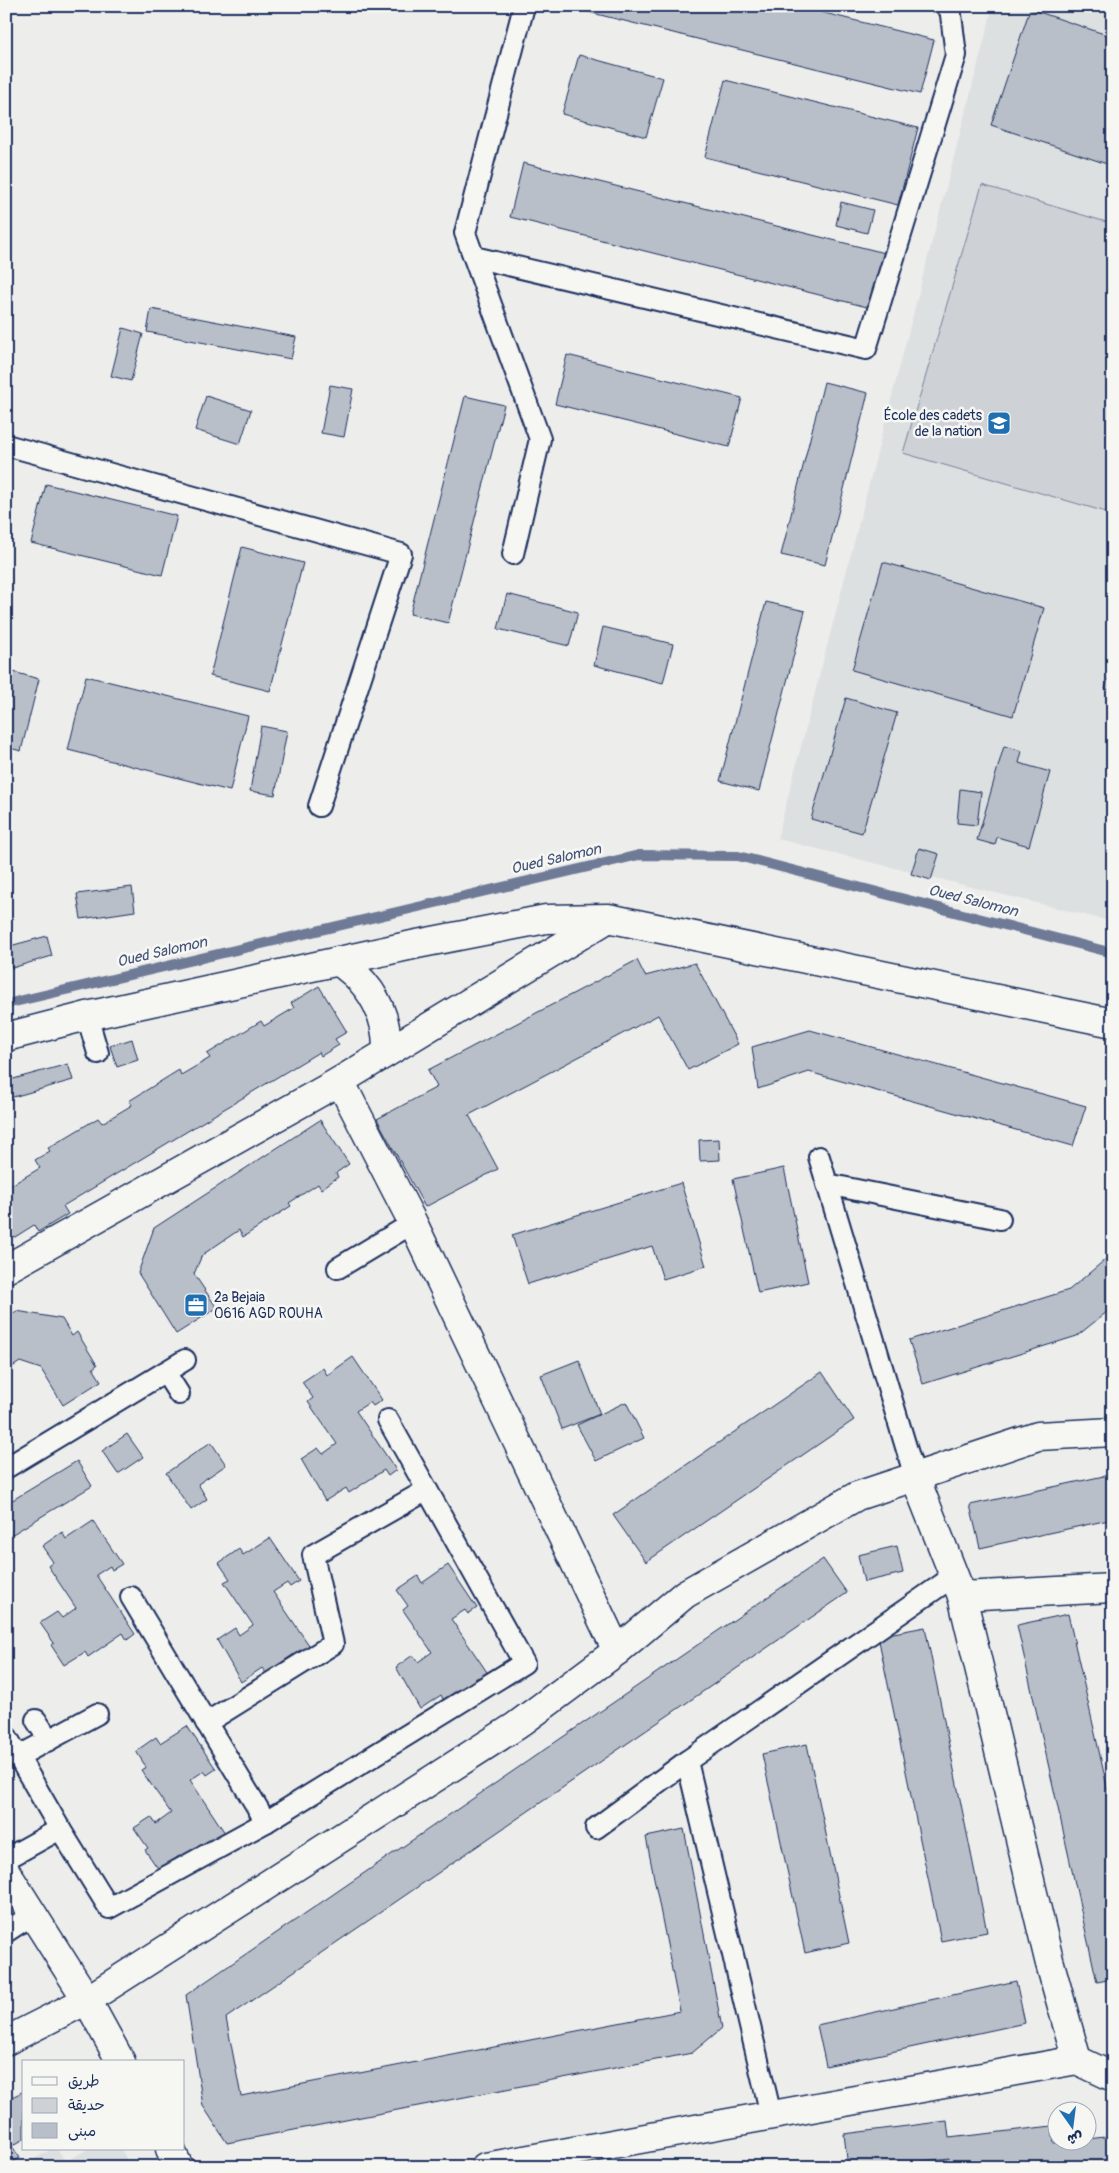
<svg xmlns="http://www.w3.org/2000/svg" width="1119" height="2173" font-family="Pangolin,'Playpen Sans Arabic',sans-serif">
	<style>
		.built { fill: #dde0e1 }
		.green { fill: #ced2d7; stroke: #74809a }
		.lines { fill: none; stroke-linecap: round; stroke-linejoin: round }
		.stream { stroke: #6e7a96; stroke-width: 10 }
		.building { fill: #b9bfc8; stroke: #1b2f5e }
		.lane-casing { stroke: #1b2f5e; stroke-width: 24 }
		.street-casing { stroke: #1b2f5e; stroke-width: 31 }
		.lane { stroke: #f6f6f2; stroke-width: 20 }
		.street { stroke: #f6f6f2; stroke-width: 28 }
		.labels { text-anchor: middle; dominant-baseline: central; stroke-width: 5; stroke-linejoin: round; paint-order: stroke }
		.poi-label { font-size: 14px; fill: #1b2f5e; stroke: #f6f6f2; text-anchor: end }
		.water-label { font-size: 15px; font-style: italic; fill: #44547a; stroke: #f6f6f2 }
	</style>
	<rect width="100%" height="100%" fill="#edeeec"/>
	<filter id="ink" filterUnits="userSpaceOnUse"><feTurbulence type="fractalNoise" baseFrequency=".02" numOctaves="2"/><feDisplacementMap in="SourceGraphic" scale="10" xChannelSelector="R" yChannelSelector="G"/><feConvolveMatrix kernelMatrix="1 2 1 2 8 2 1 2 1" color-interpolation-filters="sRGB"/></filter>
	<g filter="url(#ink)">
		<g class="built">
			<polygon points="993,6 1113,6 1113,922 777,839"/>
			<polygon points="51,2149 58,2149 65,2162 88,2149 121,2149 131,2167 21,2167"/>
		</g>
		<polygon class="green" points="982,185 1113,224 1113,488 1106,512 903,453"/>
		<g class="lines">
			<polyline class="stream" points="6,1004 639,855 738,856 1113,953"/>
		</g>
		<g class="building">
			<polygon points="576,6 796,6 934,40 920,94 576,9"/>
			<polygon points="1030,9 1113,37 1113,166 991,125"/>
			<polygon points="579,55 663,78 646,137 562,114"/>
			<polygon points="725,80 918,128 898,205 705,157"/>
			<polygon points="523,163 889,254 875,309 510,217"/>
			<polygon points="841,202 873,210 867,233 836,225"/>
			<polygon points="151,309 296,337 291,359 147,332"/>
			<polygon points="123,328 143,334 131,381 111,376"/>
			<polygon points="567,355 742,398 729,447 555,404"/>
			<polygon points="824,382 868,393 825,565 781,555"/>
			<polygon points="330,385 353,389 344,437 321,433"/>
			<polygon points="206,396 251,410 240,444 195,430"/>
			<polygon points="465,396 504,405 448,623 410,614"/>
			<polygon points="46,484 177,516 162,575 31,543"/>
			<polygon points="242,547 303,563 270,691 210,676"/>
			<polygon points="883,562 1044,608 1013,716 852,670"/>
			<polygon points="507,594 578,612 569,646 498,629"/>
			<polygon points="766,602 805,611 759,791 720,781"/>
			<polygon points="603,627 673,644 663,683 594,665"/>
			<polygon points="1113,662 1113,691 1105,689"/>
			<polygon points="6,670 39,679 21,751 6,747"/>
			<polygon points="86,676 248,716 230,791 68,750"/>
			<polygon points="846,698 897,713 862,833 811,819"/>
			<polygon points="261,726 287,731 275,795 250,791"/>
			<polygon points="1004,746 1022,751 1019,763 1050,772 1029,846 997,837 995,845 977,840"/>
			<polygon points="960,789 981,792 977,825 957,823"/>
			<polygon points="919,848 939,854 931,880 911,874"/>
			<polygon points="132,887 135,911 81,919 77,894"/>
			<polygon points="47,936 52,956 12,968 6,947"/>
			<polygon points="637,960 645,976 695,963 738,1044 688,1070 658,1015 469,1115 498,1169 425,1207 377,1119 437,1087 428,1070"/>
			<polygon points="319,986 347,1032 335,1039 339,1045 321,1056 319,1052 63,1206 68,1214 38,1232 34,1225 15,1237 6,1234 6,1182 13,1184 40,1168 35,1160 50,1151 48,1148 98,1118 102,1123 132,1105 129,1101 179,1070 181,1075 210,1058 207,1054 261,1021 264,1026 294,1008 291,1003"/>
			<polygon points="810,1030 1086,1106 1073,1146 809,1072 758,1089 752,1047"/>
			<polygon points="132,1039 138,1060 117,1067 110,1046"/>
			<polygon points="68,1064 73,1080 6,1099 6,1081"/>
			<polygon points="320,1120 349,1164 336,1173 338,1177 321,1189 318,1184 289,1203 291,1206 243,1237 239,1230 202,1255 194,1274 217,1308 176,1334 138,1273 154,1228"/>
			<polygon points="719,1139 720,1160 700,1161 699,1140"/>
			<polygon points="784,1168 808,1282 758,1293 733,1179"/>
			<polygon points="681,1183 706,1266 663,1279 652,1246 528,1284 512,1235"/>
			<polygon points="1113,1253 1113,1307 1077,1336 923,1384 909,1340 1069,1290"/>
			<polygon points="17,1311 62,1319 72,1336 77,1332 97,1365 93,1368 101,1381 63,1405 41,1369 20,1362 6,1371 6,1317"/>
			<polygon points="353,1357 382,1400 373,1406 370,1402 356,1411 396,1470 388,1476 384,1470 349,1493 346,1488 325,1501 301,1459 318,1448 323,1454 337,1444 308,1402 313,1398 302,1382 323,1368 327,1375"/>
			<polygon points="579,1360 600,1414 562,1429 541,1375"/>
			<polygon points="822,1372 854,1420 646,1562 613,1515"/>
			<polygon points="626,1402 644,1438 596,1461 577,1425"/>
			<polygon points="127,1434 143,1457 118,1474 102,1451"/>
			<polygon points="211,1442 226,1465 198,1484 207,1499 191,1510 166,1473"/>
			<polygon points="77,1461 92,1486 6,1538 6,1504"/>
			<polygon points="1113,1474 1113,1519 980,1548 970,1505"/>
			<polygon points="93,1521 122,1564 112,1570 110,1566 96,1575 135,1634 127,1640 123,1633 88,1657 85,1652 64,1665 51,1645 54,1643 40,1623 57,1612 62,1618 76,1608 48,1566 53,1562 42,1546 62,1532 66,1539"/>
			<polygon points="270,1538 299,1581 290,1587 287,1583 273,1592 313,1651 304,1656 300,1650 266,1673 262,1668 241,1682 217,1640 235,1628 239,1635 253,1625 224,1582 230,1579 219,1563 239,1549 243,1555"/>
			<polygon points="897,1546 903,1573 864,1582 858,1555"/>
			<polygon points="823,1559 847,1593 226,2018 241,2096 680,2011 646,1837 684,1829 722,2028 692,2053 227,2143 203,2106 186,1995"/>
			<polygon points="448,1565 477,1608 468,1614 465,1610 451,1619 491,1678 483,1684 478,1677 444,1701 441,1695 420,1709 396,1667 413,1655 418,1662 432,1652 403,1610 408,1606 397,1590 418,1576 422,1583"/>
			<polygon points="1068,1614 1113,1813 1113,1979 1097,1982 1017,1625"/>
			<polygon points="925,1627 987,1932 941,1941 878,1636"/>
			<polygon points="187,1726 216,1769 207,1775 204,1771 190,1780 229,1839 183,1862 179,1856 159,1870 145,1850 148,1848 134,1828 151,1817 156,1824 171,1813 141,1770 146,1767 136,1751 156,1737 160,1743"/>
			<polygon points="807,1744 849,1943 805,1953 762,1754"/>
			<polygon points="1016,1981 1025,2023 826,2066 817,2025"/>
			<polygon points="24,2091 24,2139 12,2146 20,2158 6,2165 6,2100"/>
			<polygon points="947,2121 949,2138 1052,2126 1054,2143 1113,2136 1113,2167 1059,2167 1058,2163 1025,2167 950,2167 949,2158 874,2167 848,2167 844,2134"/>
		</g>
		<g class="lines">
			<g class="lane-casing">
				<g id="lane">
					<polyline points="474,257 866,349 956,55 950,7 946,6"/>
					<polyline points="6,445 401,554 319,806"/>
					<polyline points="513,554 540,439 465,233 524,6"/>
					<polyline points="87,1016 98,1053"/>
					<polyline points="819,1157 915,1477"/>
					<polyline points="827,1184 1000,1219"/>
					<polyline points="338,1268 413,1223"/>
					<polyline points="165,1372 179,1394"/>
					<polyline points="6,1468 185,1360"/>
					<polyline points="131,1597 266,1822"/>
					<polyline points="36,1720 49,1740"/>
					<polyline points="206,1723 333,1644 313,1555 427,1490"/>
					<polyline points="7,1737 60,1829"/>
					<polyline points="19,1756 97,1714"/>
					<polyline points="596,1828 687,1761"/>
					<polyline points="6,1859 60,1829 109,1908 266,1822 524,1663 388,1420"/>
					<polyline points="6,1932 32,1915"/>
					<polyline points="771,2115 687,1761 954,1576"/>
				</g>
			</g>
			<g class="street-casing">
				<g id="street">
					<path d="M 338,961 C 371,983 388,1013 387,1052"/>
					<polyline points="6,1037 87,1016 417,944 546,919 608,918 1113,1023"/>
					<polyline points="340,1081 413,1223 617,1651"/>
					<polyline points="6,1269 340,1081 607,919"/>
					<polyline points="915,1477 962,1596 1049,1960 1077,2060"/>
					<polyline points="962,1596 1113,1588"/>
					<polyline points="6,1872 87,2000 121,2062"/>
					<polyline points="6,2041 87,2000 516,1726 617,1651 685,1594 857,1496 1038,1436 1113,1432"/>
					<polyline points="170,2149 179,2167"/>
					<polyline points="485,2167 1077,2060 1113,2077"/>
				</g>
			</g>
			<use href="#lane" class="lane"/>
			<use href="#street" class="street"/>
		</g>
	</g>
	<defs>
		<g id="school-square" transform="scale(1.25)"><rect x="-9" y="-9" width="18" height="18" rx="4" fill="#1f6fb2" stroke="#f6f6f2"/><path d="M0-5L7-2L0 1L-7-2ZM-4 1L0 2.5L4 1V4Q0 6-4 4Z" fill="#fff"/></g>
		<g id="office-square" transform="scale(1.25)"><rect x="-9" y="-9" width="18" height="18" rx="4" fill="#1f6fb2" stroke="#f6f6f2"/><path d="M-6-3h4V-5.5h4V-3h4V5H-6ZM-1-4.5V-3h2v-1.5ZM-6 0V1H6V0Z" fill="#fff"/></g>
	</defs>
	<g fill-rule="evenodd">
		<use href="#school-square" x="999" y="423"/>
		<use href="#office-square" x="196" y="1305"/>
	</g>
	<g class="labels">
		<g class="poi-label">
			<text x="982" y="415">École des cadets<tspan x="982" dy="16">de la nation</tspan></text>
			<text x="214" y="1297" text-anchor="start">2a Bejaia<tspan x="214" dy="16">0616 AGD ROUHA</tspan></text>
		</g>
		<g class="water-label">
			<text transform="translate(556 859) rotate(-13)">Oued Salomon</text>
			<text transform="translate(973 901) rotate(14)">Oued Salomon</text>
			<text transform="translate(162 952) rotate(-13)">Oued Salomon</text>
		</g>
	</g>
	<rect width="1119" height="2173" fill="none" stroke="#f6f6f2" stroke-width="25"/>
	<rect x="12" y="12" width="1094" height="2148" fill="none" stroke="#1b2f5e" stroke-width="2" filter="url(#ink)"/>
	<rect x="22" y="2060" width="162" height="90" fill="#f6f6f2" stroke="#9ea6b7"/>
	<rect x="32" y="2077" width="25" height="8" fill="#f6f6f2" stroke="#9ea6b7"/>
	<text x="68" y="2086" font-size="15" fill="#1b2f5e">طريق</text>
	<rect x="32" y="2098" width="25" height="15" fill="#ced2d7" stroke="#9ea6b7"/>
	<text x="68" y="2110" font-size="15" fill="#1b2f5e">حديقة</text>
	<rect x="32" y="2123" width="25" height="15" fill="#b9bfc8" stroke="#9ea6b7"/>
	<text x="68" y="2136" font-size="15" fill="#1b2f5e">مبنى</text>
	<g transform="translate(1072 2126) rotate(166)"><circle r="24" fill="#f6f6f2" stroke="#9ea6b7"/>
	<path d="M0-4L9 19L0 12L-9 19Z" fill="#1f6fb2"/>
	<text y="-8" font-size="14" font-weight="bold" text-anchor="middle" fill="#1b2f5e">ش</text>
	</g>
</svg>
